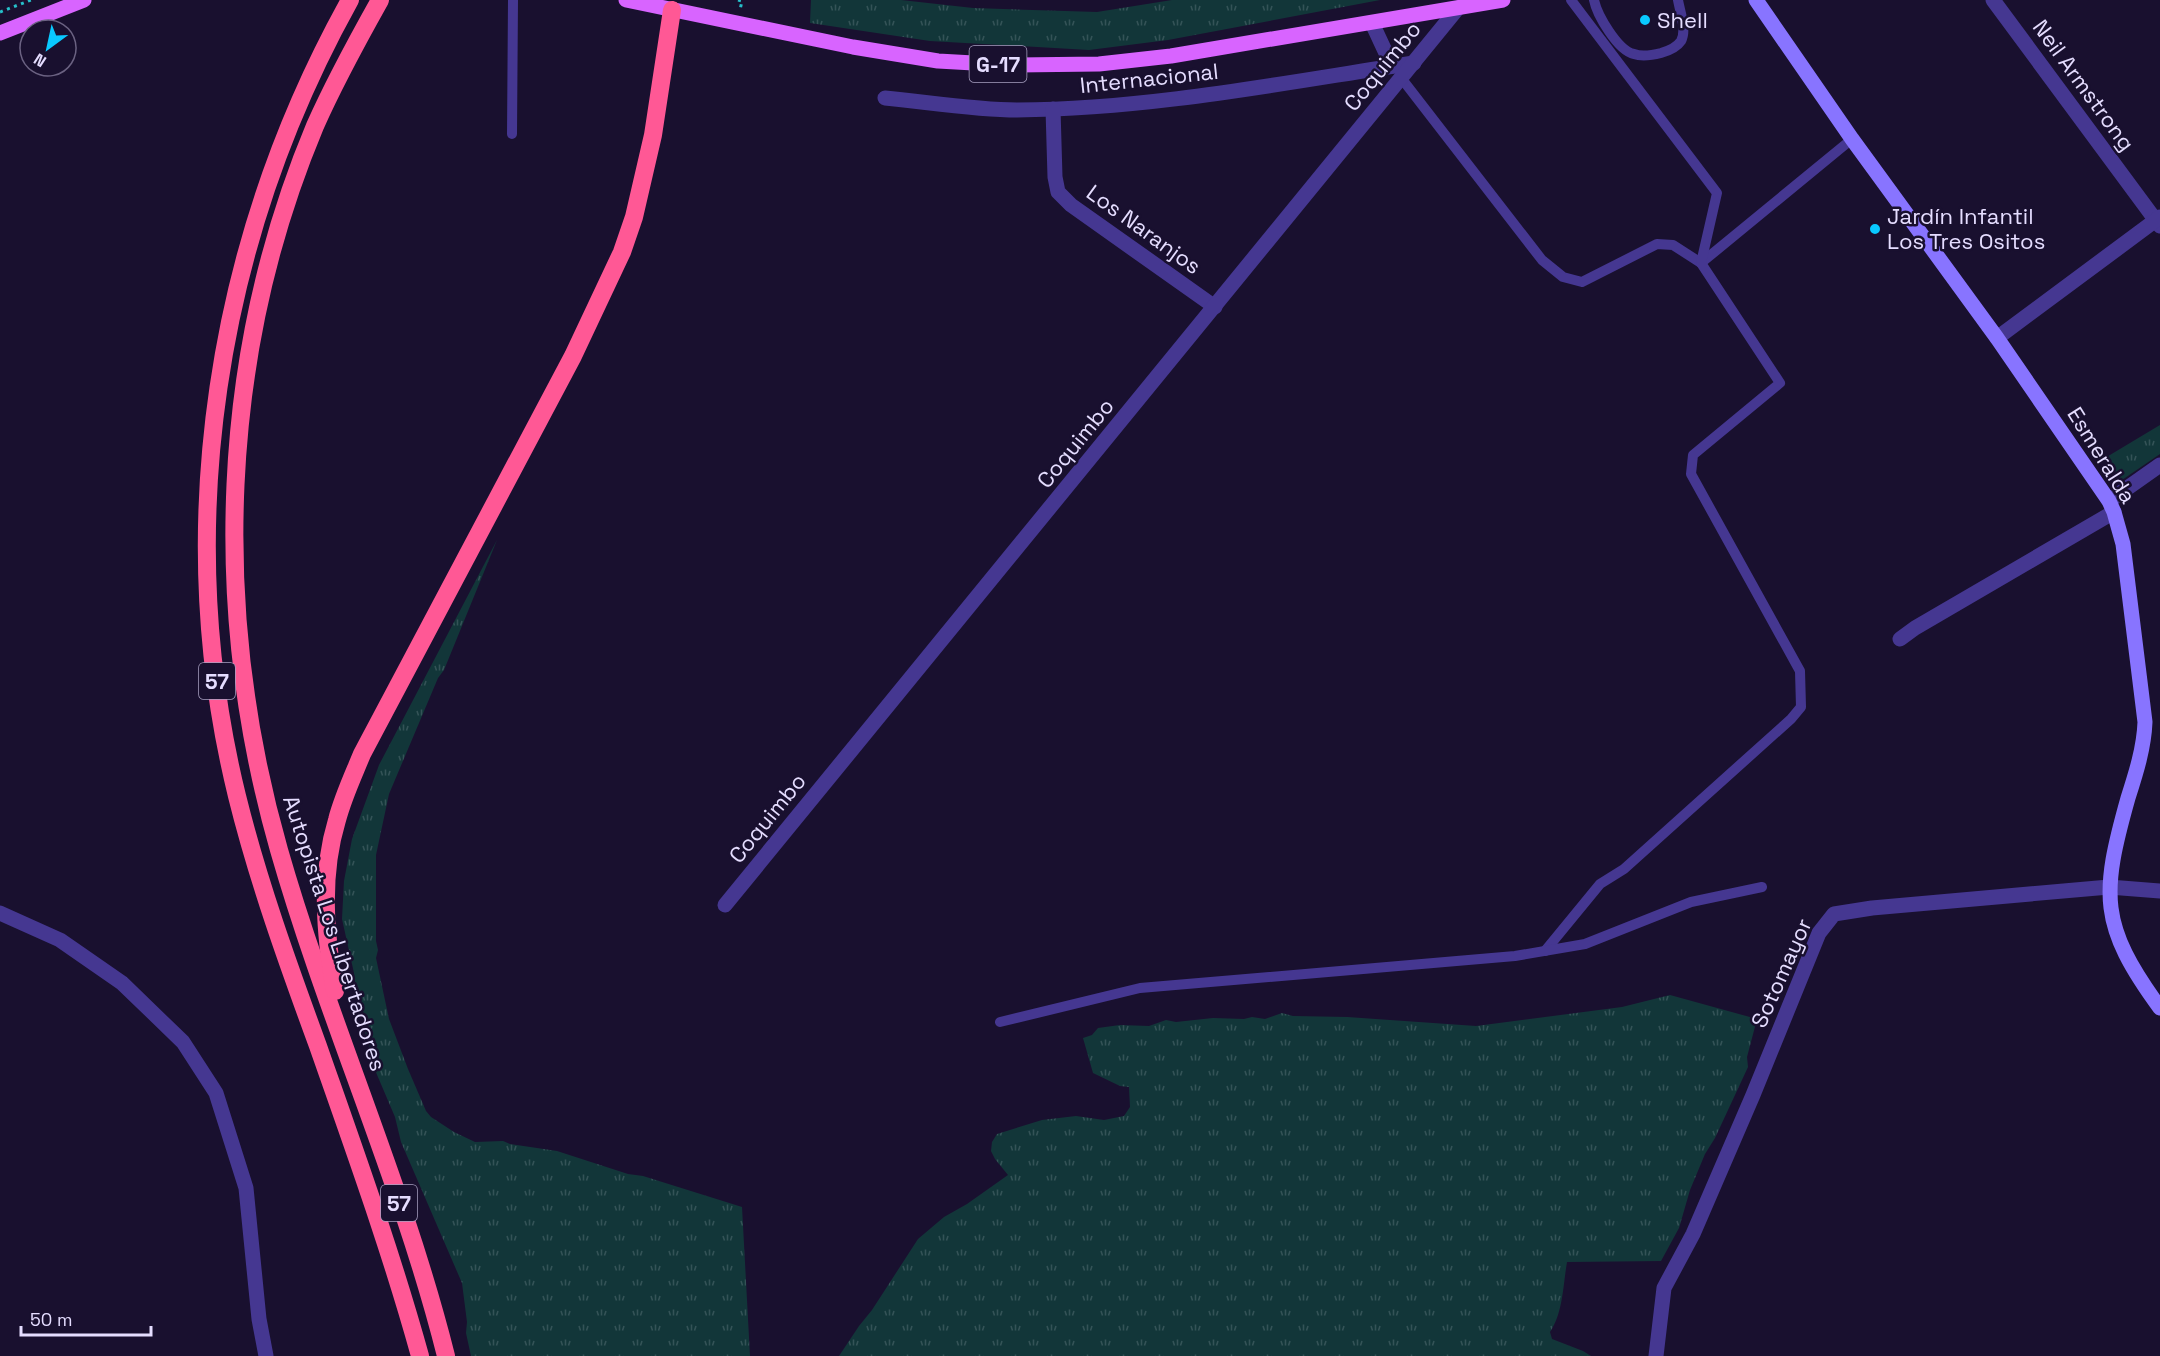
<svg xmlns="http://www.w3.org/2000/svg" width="2160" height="1356" font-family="'Space Grotesk',sans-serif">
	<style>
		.grass { fill: url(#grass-tufts) }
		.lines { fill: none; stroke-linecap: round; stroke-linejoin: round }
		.path { stroke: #26c0ca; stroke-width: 3; stroke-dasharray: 3 4.5; stroke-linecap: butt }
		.lane { stroke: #453791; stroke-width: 10 }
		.street { stroke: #453791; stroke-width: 15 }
		.secondary { stroke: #8874ff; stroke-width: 15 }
		.primary { stroke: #d864ff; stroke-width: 15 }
		.highway { stroke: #ff5895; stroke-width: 18 }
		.poi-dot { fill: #09c9ff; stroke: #19102f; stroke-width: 2 }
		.labels { text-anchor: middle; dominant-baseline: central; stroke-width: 5; stroke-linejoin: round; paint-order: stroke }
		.shield { fill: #19102f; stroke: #a8a0c1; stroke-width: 1.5 }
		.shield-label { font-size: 21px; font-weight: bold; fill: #e5ddff }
		.poi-label { font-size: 22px; fill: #e5ddff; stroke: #19102f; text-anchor: start }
		.street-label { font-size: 22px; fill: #e5ddff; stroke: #19102f }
	</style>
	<defs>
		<pattern id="grass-tufts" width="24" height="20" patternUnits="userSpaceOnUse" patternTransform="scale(1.5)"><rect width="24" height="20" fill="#123639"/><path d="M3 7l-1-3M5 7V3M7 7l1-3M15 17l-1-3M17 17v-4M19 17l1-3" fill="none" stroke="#345357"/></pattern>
	</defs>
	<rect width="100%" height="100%" fill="#19102f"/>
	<g class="grass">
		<polygon points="811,0 901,0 973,8 1097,12 1172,0 1380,0 1168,40 1089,50 930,41 810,23"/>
		<polygon points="2160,425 2160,454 2119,482 2105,458"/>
		<polygon points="497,540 444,670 438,678 389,794 376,855 376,941 378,950 376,958 389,1019 408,1069 426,1111 431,1117 454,1132 475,1142 503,1141 510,1144 557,1151 628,1174 643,1176 742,1207 750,1356 471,1356 466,1333 467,1322 462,1283 401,1142 395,1117 375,1070 357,1001 354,973 342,919 344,881 352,839 379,765"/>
		<path d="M 1670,995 L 1757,1019 L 1747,1057 L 1748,1067 L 1715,1138 L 1705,1154 L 1690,1190 L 1679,1228 L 1661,1261 L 1567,1262 C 1563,1285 1563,1313 1550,1332 L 1552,1339 L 1583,1351 L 1591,1356 L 839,1356 L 859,1326 L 872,1310 L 918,1239 L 944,1217 L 967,1204 L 1008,1175 L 995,1159 L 991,1151 L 992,1142 L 997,1134 L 1042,1120 L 1076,1116 L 1104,1120 L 1124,1116 L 1130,1107 L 1129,1087 L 1120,1086 L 1093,1073 L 1083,1038 L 1092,1035 L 1098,1028 L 1120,1025 L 1149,1026 L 1166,1020 L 1176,1022 L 1213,1018 L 1244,1019 L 1252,1017 L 1265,1019 L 1282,1013 L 1293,1016 L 1347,1017 L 1476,1026 L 1622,1007 Z"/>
	</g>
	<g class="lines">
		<g class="path">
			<polyline points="738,0 742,1 740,10"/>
			<polyline points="0,12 31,0"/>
		</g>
		<g class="lane">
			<path d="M 1594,0 C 1597,15 1618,51 1634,54 C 1642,57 1653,55 1661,53 C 1668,51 1677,47 1681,41 C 1687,30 1680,12 1678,0"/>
			<polyline points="1402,79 1542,260 1563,277 1582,282 1657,244 1673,245 1701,263 1852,139"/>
			<polyline points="512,134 513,0"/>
			<polyline points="1545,951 1600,884 1624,869 1791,719 1801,707 1800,671 1691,474 1693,455 1780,383 1701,263 1717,193 1571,0"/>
			<polyline points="1000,1022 1140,988 1515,956 1585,944 1691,902 1762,887"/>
		</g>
		<g class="street">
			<polyline points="1993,0 2160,226"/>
			<polyline points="1372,23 1392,66"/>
			<path d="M 885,98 C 927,102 975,110 1017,110 C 1151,109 1282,83 1414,63"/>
			<polyline points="1053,109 1055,177 1058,192 1071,205 1215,307"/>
			<polyline points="1997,338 2160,217"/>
			<polyline points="2109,501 2160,465"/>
			<polyline points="1900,639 1915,628 2114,512"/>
			<polyline points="725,905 1458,8"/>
			<polyline points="0,913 60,940 122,983 183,1042 216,1093 246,1188 259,1319 266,1356"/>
			<polyline points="1656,1356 1664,1288 1693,1234 1753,1095 1819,933 1834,914 1872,908 2109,887 2160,891"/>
		</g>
		<path class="secondary" d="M 1756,0 L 1852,139 L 1997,338 L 2109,501 L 2114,512 L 2123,544 L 2145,722 C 2144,748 2136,773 2128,798 C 2101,894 2099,925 2160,1008"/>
		<g class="primary">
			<polyline points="626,0 853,47 938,61 1009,65 1099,64 1171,56 1503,0"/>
			<polyline points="0,33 84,0"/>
		</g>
		<g class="highway">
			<path d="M 350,0 C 216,241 171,527 237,796 C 258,881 288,964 318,1046 C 354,1149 391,1251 420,1356"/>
			<path d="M 380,0 C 357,41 334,83 315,126 C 219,355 211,612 279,850 C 328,1021 403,1184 446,1356"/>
			<path d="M 335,991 C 325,934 320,876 337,820 C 343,797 353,776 362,754 L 573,356 L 622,252 L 634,217 L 653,135 L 672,10"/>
		</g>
	</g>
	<g class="poi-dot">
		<circle cx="1645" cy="20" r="6"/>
		<circle cx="1875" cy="229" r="6"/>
	</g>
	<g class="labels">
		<g class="shield">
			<rect x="969.5" y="46" width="57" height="36" rx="4.5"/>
			<rect x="199" y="663" width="36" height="36" rx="4.5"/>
			<rect x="381" y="1185" width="36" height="36" rx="4.5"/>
		</g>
		<g class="shield-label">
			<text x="998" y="64">G-17</text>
			<text x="217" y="681">57</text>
			<text x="399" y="1203">57</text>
		</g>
		<g class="poi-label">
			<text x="1657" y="20">Shell</text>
			<text x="1887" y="216">Jardín Infantil<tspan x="1887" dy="25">Los Tres Ositos</tspan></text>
		</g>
		<g class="street-label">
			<text transform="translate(1382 66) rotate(-51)">Coquimbo</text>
			<text transform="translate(1149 78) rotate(-6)">Internacional</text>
			<text transform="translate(2084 85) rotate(54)">Neil Armstrong</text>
			<text transform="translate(1144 229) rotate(36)">Los Naranjos</text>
			<text transform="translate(1075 443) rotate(-51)">Coquimbo</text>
			<text transform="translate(2102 455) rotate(58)">Esmeralda</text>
			<text transform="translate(767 818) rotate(-51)">Coquimbo</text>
			<text transform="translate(335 933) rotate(72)">Autopista Los Libertadores</text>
			<text transform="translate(1781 973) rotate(-66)">Sotomayor</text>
		</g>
	</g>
	<g transform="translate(48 48) rotate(213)"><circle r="28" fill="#19102f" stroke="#6b6282" stroke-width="1.5"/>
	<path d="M0-4.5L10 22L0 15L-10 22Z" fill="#09c9ff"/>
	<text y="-9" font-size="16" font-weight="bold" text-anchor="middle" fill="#e5ddff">N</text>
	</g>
	<path d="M21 1326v9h130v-9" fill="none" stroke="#e5ddff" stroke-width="3"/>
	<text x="30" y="1326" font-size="18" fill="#e5ddff" stroke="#19102f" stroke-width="4.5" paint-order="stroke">50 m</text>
</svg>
